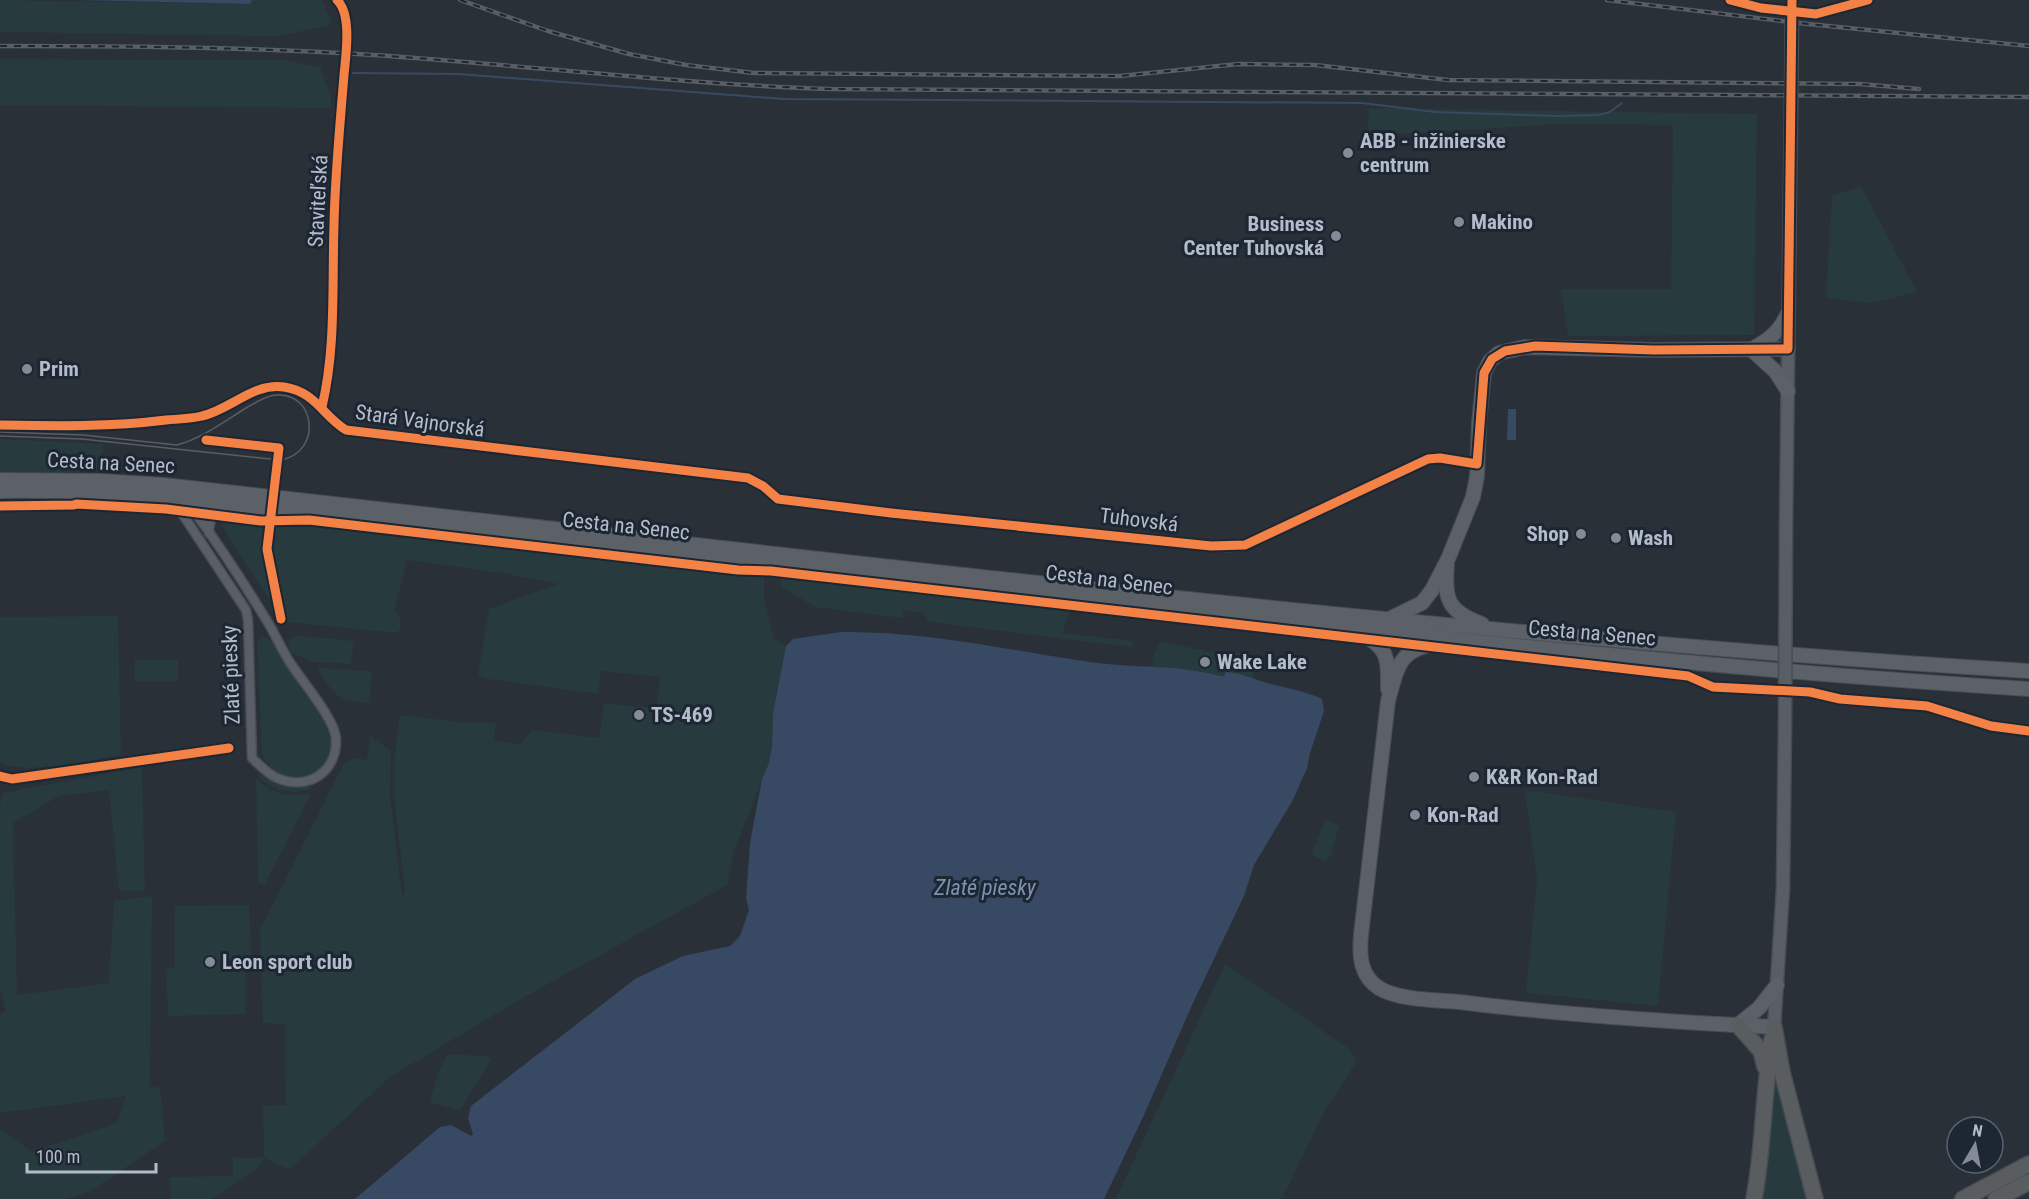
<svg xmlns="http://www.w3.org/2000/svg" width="2029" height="1199" font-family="'Roboto Condensed',sans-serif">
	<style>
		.green { fill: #273a3e }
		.water { fill: #384963 }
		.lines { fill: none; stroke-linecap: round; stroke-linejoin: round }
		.stream { stroke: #384963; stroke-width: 2 }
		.minor-casing { stroke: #484c53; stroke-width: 11 }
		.secondary-casing { stroke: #484c53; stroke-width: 15 }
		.primary-casing { stroke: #484c55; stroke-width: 16 }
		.motorway-casing { stroke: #474c53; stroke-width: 18 }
		.minor { stroke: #5a5e66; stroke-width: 8 }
		.secondary { stroke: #595d64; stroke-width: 12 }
		.primary { stroke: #5c6168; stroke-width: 14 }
		.motorway { stroke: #5a5d60; stroke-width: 15 }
		.tram { stroke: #595d64; stroke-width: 1.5 }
		.rail-casing { stroke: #595d64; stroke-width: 4.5 }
		.rail { stroke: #1d2633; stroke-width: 2; stroke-dasharray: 7; stroke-linecap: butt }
		.secondary-bridge-casing { stroke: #484c53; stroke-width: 15; stroke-linecap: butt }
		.secondary-bridge { stroke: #595d64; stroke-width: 12 }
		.cycleway-casing { stroke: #1d2633; stroke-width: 13 }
		.cycleway { stroke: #f48246; stroke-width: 9 }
		.poi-dot { fill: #848b96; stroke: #1d2633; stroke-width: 2 }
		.labels { text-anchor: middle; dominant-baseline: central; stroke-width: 6; stroke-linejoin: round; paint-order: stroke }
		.poi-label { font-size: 21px; font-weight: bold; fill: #b4bcc9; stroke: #1d2633; text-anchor: start }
		.street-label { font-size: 21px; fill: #b4bcc9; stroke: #1d2633 }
		.water-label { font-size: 22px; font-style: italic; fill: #7c92b1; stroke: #1d2633 }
	</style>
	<rect width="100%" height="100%" fill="#2a3038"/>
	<g class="green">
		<polygon points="0,0 249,4 252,0 322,0 331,21 329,26 277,36 0,32"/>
		<polygon points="0,59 282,60 320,67 330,94 332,108 0,105"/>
		<polygon points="1369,108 1757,114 1754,335 1568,336 1561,289 1671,289 1673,125 1558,124 1367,136"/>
		<polygon points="1861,186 1917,292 1872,303 1826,298 1832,196"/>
		<polygon points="0,439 103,444 102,470 64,473 0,474"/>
		<polygon points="224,518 287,523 312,523 584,546 764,575 764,600 774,639 786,646 773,713 772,746 769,763 734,851 727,885 521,999 390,1077 289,1170 264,1158 257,1168 212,1199 171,1199 170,1177 233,1176 233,1158 264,1158 263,1106 286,1105 285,1024 263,1023 260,930 344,763 356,758 367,760 370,736 391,751 390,797 402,895 405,893 394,795 395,752 400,715 458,722 496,723 494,741 520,744 532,730 599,738 604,703 656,709 660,677 601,671 598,694 488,679 478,675 489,609 558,584 502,573 407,560 395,608 395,612 401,619 400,629 397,633 287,622 258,583 220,523"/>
		<polygon points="781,576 1071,610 1062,633 1133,641 1132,647 929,622 924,613 904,611 902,618 815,607 781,586"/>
		<path d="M 118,616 L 121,755 C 89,760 29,775 0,763 L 0,617 Z"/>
		<path d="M 262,636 L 271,641 C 284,661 329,719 331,739 C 336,782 277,793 262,753 L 257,643 L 260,637 Z"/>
		<polygon points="301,636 354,641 351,664 313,662 289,652 288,644 290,638"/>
		<polygon points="1162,641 1209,652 1243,653 1258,656 1251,688 1152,668 1155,651"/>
		<rect x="135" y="660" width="43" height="21"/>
		<path d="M 317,668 L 372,671 L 369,703 C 333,699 336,696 317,668 Z"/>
		<polygon points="142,767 145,891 119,891 109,790 59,796 13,823 17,995 109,983 114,901 152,896 150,1086 160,1088 165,1141 89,1192 66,1199 0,1199 0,1128 32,1152 117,1123 126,1096 0,1113 0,1014 6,1011 0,988 0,805 3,793"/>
		<path d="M 256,772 L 282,786 L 313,787 C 297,798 264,789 256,772 Z"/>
		<path d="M 256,778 C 271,794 290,798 311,793 L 264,886 L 258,882 Z"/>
		<polygon points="1525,790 1676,812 1658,1006 1526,993 1537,880"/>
		<polygon points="1325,820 1340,826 1331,850 1333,851 1331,856 1328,855 1326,861 1311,855"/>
		<polygon points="249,905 251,956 245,957 246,1014 168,1016 166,969 175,968 175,906"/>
		<polygon points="1225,964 1348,1048 1357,1061 1325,1110 1282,1199 1116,1199"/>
		<polygon points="453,1054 492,1057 460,1111 430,1102 438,1073 447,1056"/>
		<polygon points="1776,1069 1807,1199 1760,1199"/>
	</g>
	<g class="water">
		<polygon points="75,0 252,0 250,4"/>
		<polygon points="1508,409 1516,409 1516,440 1507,440"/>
		<path d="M 841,632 C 928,631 1012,651 1097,663 C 1138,668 1180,665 1220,676 L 1224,676 L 1226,672 C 1241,673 1253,679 1267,683 C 1285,688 1305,691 1322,699 L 1324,711 L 1310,753 L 1307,768 L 1293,800 L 1254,865 L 1244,896 L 1192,1005 L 1144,1115 L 1104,1199 L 355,1199 L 440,1127 L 451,1125 L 471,1136 L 473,1134 L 468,1118 L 471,1106 L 635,979 L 683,956 L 730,946 L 740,936 L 749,910 L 746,899 L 750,843 L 762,779 L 769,763 L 772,746 L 773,713 L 786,646 L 793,639 Z"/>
	</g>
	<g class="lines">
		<polyline class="stream" points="353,73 459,74 785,99 1362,103 1435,112 1558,116 1599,115 1610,112 1622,103"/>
		<g class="minor-casing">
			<g id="minor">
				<path d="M 322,407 C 336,348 332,286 334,225 C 335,175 340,125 344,75 C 346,54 352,14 337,0"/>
				<path d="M 0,425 C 55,426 111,427 166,420 C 178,419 191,419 202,416 C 230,410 254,382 284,387 C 316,392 322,415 346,430 L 748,478 L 763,486 L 778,499 L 891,513 L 1229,547 L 1245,545 L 1428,459 L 1440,458 L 1477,464"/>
				<path d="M 184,498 L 186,500 C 215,539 242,580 267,621 C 275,634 281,648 289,661 C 301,680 335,719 336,739 C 337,773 307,791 277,778 C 268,774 259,765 252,758 L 248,620 L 246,610 L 183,515 L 182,509 L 186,500"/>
				<path d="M 209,533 C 209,519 214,511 227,506"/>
			</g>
		</g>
		<g class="secondary-casing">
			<g id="secondary">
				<polyline points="1786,527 1791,109"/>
				<polyline points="1774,1027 1783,889 1785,724"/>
			</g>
		</g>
		<g class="primary-casing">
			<g id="primary">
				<path d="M 1754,348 C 1770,339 1780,331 1788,313"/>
				<polyline points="1752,350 1775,371 1788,391"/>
				<path d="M 0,480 L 101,481 L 163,485 C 784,553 1405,633 2029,671"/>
				<path d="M 0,491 C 99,489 197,501 296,511 C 418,524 541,538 663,551 C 1118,601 1572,660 2029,689"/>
				<path d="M 1447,564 C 1444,599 1447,611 1482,624"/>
				<polyline points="1391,618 1422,603 1432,590 1448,559 1473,497 1477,476 1479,422 1484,373 1490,361 1499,353 1525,347 1654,350 1788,349"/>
				<path d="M 1359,632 C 1388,648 1388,656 1388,689"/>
				<path d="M 1441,643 C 1399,648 1398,665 1388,701 L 1361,935 C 1359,955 1360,976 1379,988 C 1398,1000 1436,1000 1459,1002 C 1564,1015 1669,1022 1774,1027"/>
				<polyline points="1738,1025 1759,1008 1777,985"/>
			</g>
		</g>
		<g class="motorway-casing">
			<g id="motorway">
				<polyline points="1738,1025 1761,1051 1765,1067"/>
				<polyline points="1774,1027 1782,1072 1815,1199"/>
				<path d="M 1754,1199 C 1764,1146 1763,1092 1772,1039"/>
				<polyline points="1963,1199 2029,1164"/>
				<polyline points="1996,1199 2029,1182"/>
			</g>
		</g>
		<use href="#minor" class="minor"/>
		<use href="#secondary" class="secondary"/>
		<use href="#primary" class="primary"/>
		<use href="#motorway" class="motorway"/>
		<path class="tram" d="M 0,432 L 83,435 L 177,445 C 201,439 225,421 246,408 C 255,403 265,396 276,395 C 317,392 322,454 280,460 L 82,439 L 0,436"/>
		<g class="rail-casing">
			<g id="rail">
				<polyline points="460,0 548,31 629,54 686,65 754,73 1120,76 1238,64 1315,65 1448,80 1860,84 1919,89"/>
				<polyline points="1607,0 1798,23 2029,46"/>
				<path d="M 0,46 C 124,46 248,47 373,55 C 526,65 677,84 830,89 L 2029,97"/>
			</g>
		</g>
		<use href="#rail" class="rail"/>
		<g class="secondary-bridge-casing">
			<g id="secondary-bridge">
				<polyline points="1791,109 1792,4"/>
				<polyline points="1785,724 1786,527"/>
			</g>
		</g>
		<use href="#secondary-bridge" class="secondary-bridge"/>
		<g class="cycleway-casing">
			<g id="cycleway">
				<polyline points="1730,0 1761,8 1816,14 1868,0"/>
				<path d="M 322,407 C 336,348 332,286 334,225 C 335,175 340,125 344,75 C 346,54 352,14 337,0"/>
				<path d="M 0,425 C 55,426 111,427 166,420 C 178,419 191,419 202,416 C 230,410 254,382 284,387 C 316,392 322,415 346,430 L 748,478 L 763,486 L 778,499 L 891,513 L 1211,546 L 1245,545 L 1428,459 L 1440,458 L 1477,464 L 1484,373 L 1492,359 L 1505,351 L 1535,346 L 1654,350 L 1788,349 L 1792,0"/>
				<polyline points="206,440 279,448 267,549 281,619"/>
				<polyline points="0,506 74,505 76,504 166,509 261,521 309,520 738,570 771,571 1688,676 1713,687 1810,692 1840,699 1927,706 1991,726 2029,731"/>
				<polyline points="0,776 12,779 229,748"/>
			</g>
		</g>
		<use href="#cycleway" class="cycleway"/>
	</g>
	<g class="poi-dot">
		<circle cx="1348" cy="153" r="6"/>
		<circle cx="1459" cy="222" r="6"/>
		<circle cx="1336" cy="236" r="6"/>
		<circle cx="27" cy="369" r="6"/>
		<circle cx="1581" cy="534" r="6"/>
		<circle cx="1616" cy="538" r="6"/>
		<circle cx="1205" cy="662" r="6"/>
		<circle cx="639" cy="715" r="6"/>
		<circle cx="1474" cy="777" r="6"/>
		<circle cx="1415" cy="815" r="6"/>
		<circle cx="210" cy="962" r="6"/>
	</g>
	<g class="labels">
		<g class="poi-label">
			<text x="1360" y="141">ABB - inžinierske<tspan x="1360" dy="24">centrum</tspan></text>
			<text x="1471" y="222">Makino</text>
			<text x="1324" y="224" text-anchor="end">Business<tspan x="1324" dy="24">Center Tuhovská</tspan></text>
			<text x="39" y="369">Prim</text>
			<text x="1569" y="534" text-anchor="end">Shop</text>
			<text x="1628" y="538">Wash</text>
			<text x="1217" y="662">Wake Lake</text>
			<text x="651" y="715">TS-469</text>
			<text x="1486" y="777">K&amp;R Kon-Rad</text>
			<text x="1427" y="815">Kon-Rad</text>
			<text x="222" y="962">Leon sport club</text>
		</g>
		<g class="street-label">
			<text transform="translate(318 201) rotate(-87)">Staviteľská</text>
			<text transform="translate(420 421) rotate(8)">Stará Vajnorská</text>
			<text transform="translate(111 463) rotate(3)">Cesta na Senec</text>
			<text transform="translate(1139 520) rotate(7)">Tuhovská</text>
			<text transform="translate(626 526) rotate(6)">Cesta na Senec</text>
			<text transform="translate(1109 580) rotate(7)">Cesta na Senec</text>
			<text transform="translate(1592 633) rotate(5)">Cesta na Senec</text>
			<text transform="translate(231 675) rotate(-92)">Zlaté piesky</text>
		</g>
		<g class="water-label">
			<text x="985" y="887">Zlaté piesky</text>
		</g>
	</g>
	<g transform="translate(1975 1145) rotate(10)"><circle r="28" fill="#1d2633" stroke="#59626f" stroke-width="1.5"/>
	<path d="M0-4.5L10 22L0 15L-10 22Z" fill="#848b96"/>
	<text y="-9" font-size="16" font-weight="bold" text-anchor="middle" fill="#b4bcc9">N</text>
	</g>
	<path d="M27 1163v9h129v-9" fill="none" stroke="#b4bcc9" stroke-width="3"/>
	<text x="36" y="1163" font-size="18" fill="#b4bcc9" stroke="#1d2633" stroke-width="4.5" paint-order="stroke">100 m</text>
</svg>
